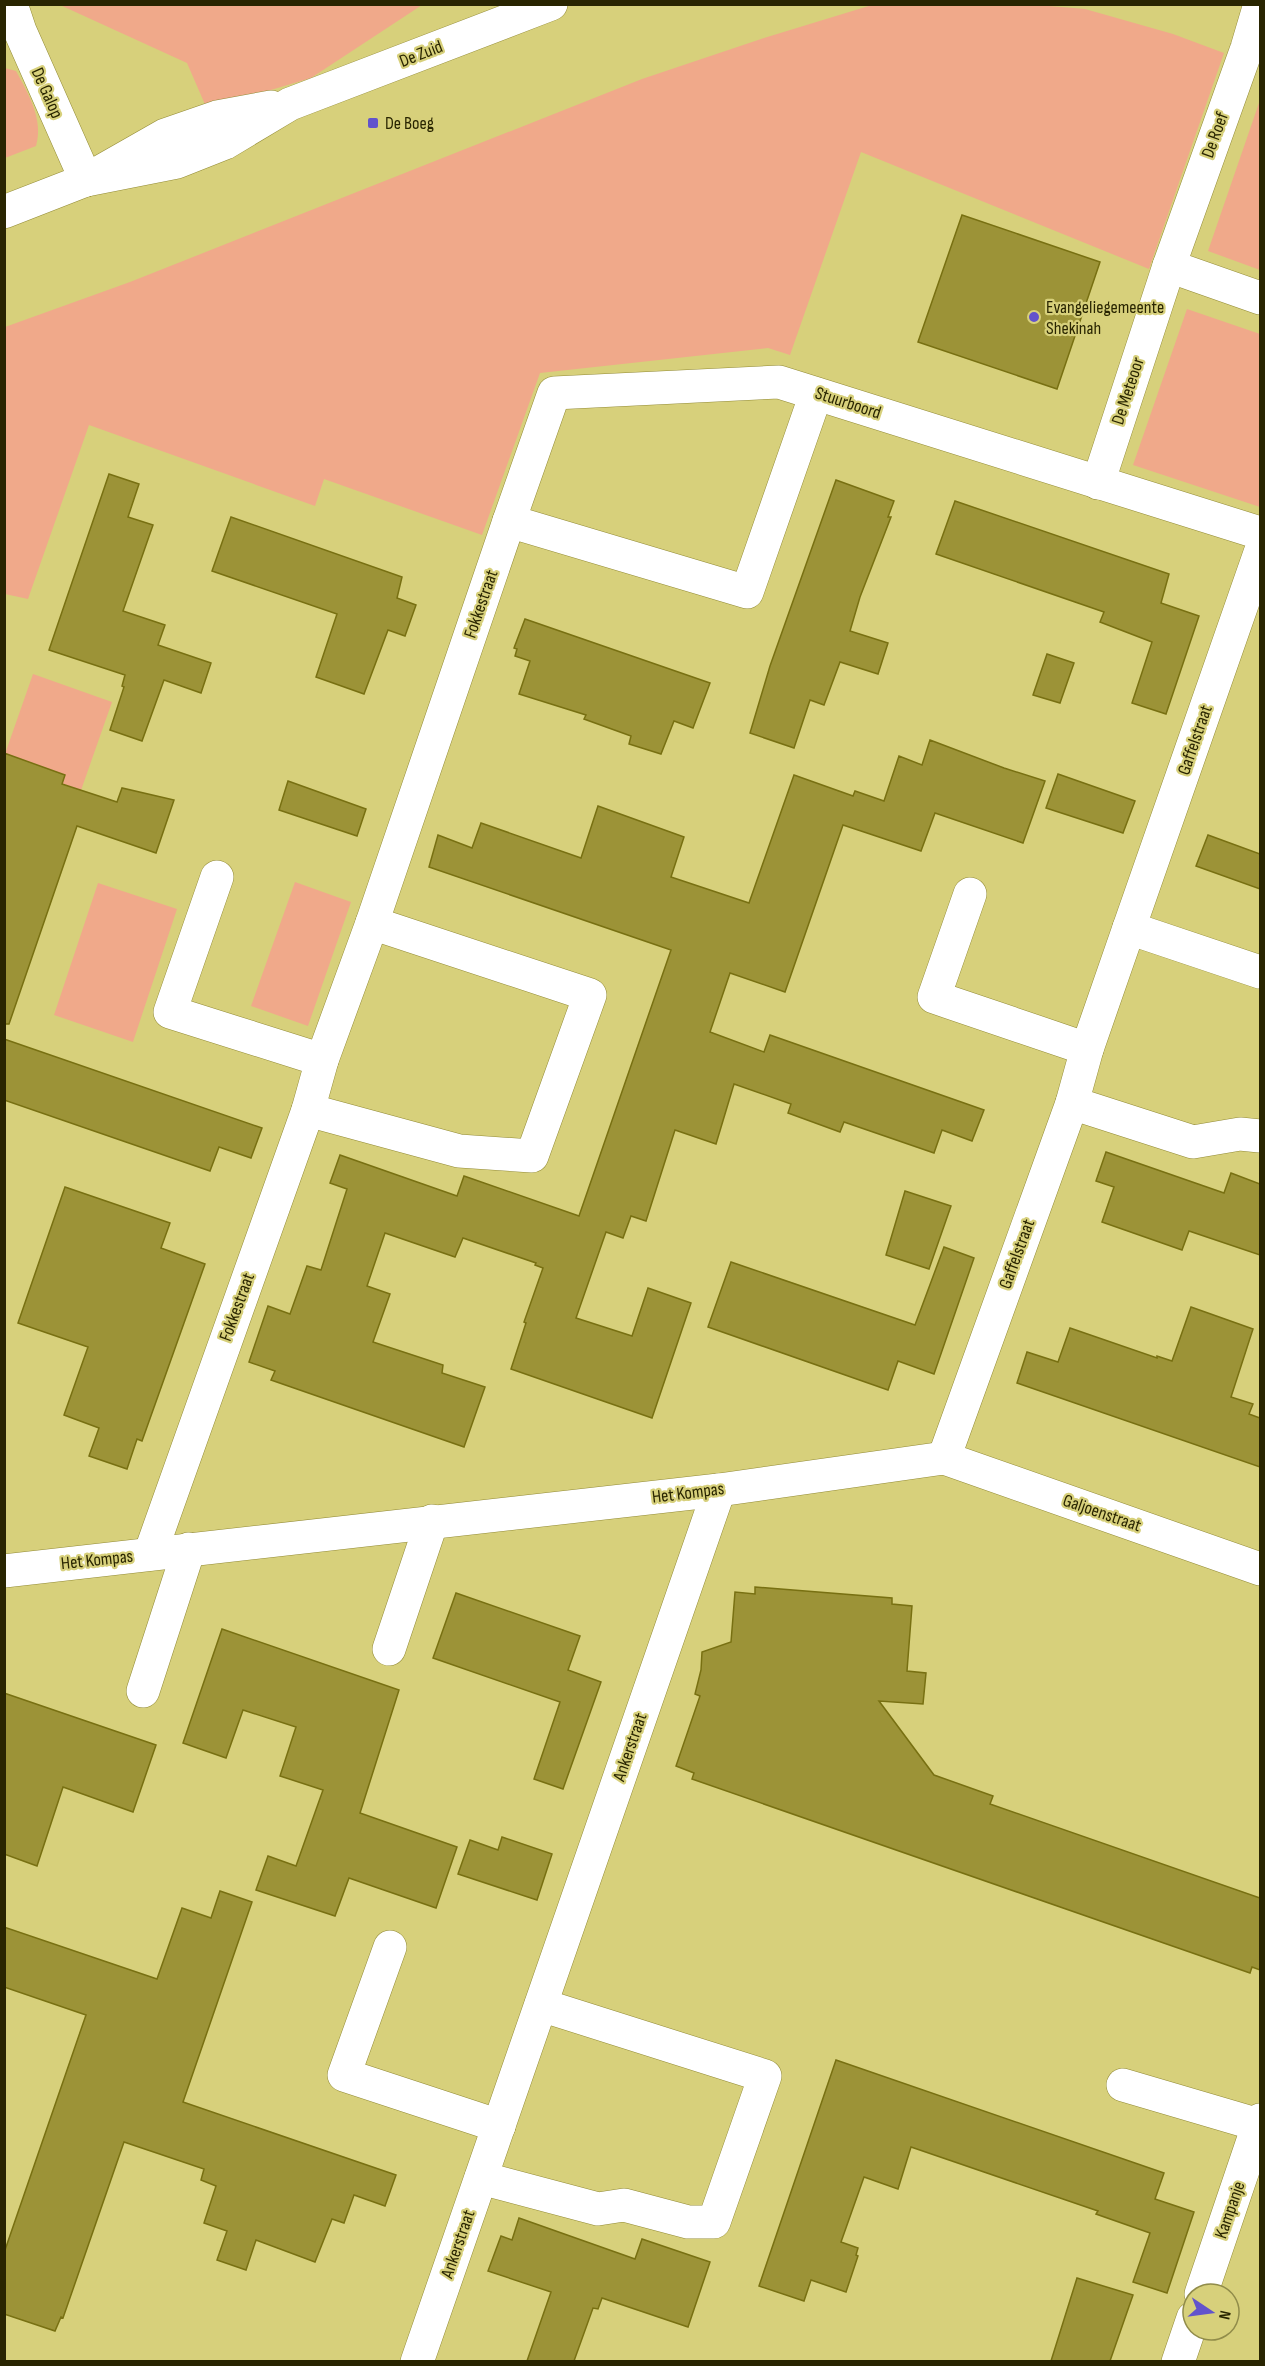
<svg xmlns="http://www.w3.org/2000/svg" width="1265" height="2366" font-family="'Sofia Sans Condensed',sans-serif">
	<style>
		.green { fill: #f0a98a }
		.building { fill: #9c9337; stroke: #787012; stroke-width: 1.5 }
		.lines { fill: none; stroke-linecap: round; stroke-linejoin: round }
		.minor-casing { stroke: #938b35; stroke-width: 34 }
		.minor { stroke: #fff; stroke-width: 33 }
		.poi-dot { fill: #6253cc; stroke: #d7d07b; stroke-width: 2 }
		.labels { text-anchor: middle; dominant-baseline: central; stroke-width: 4.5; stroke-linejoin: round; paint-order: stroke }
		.street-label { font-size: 18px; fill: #292501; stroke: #d7d07b }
		.poi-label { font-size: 18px; fill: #292501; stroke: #d7d07b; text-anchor: start }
	</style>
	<rect width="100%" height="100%" fill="#d7d07b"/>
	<g class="green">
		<polygon points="60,5 422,5 311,78 207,109 187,63"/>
		<polygon points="1037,5 1085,9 1173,34 1224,53 1149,269 861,152 790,355 768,348 540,373 482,535 324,479 315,506 89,425 28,599 5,594 5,327 130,282 642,79 764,38 872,5"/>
		<path d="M 5,68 L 16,71 C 28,93 44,120 36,146 L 5,158 Z"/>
		<polygon points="1260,100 1260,270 1208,251"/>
		<polygon points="1187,309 1260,334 1260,507 1133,465"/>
		<polygon points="33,674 112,702 79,796 5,754"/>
		<polygon points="295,882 351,902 308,1026 251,1006"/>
		<polygon points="98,883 177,909 133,1042 54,1015"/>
	</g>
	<g class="building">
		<polygon points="962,215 1100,262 1057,389 918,342"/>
		<polygon points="109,474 139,484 128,517 153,525 123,611 165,625 158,645 211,663 201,693 164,680 142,741 110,730 124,687 122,686 125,675 49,650"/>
		<polygon points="836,480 894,501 888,517 891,517 860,597 850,631 888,643 878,674 840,662 824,705 810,700 794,748 750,733 770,666"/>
		<polygon points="955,501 1169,574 1161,603 1199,616 1166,714 1132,703 1152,642 1100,622 1104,612 936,554"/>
		<polygon points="231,517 402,577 397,598 416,605 405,636 388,630 364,694 316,677 337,614 212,571"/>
		<polygon points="525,619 710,683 693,728 674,721 661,754 629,744 631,736 584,719 586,715 519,694 530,661 515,656 517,649 514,648"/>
		<polygon points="1047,654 1074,663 1060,703 1033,695"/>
		<polygon points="930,740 1004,768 1045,781 1023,843 935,813 921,851 843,825 785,992 730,973 710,1032 764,1052 770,1035 984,1110 972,1141 942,1130 934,1153 844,1122 840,1132 788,1113 791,1104 734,1084 716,1144 675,1130 646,1221 631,1216 623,1238 606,1232 576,1318 632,1336 648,1288 691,1303 652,1418 511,1369 526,1323 524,1322 543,1268 535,1265 536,1263 463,1238 455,1257 385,1233 367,1286 390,1294 373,1342 443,1365 442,1373 485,1387 464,1447 271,1380 275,1371 249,1362 268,1306 290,1314 307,1266 321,1270 347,1189 330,1183 340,1155 457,1196 464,1176 579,1216 671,950 429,867 438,835 472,848 481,823 581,858 598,806 684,837 671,877 749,903 794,775 853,796 855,791 884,801 899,756 922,765"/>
		<polygon points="4,753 65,775 62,784 117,802 122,788 174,800 156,853 77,826 9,1024 4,1024"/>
		<polygon points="1058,774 1135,801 1123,833 1046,808"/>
		<polygon points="288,781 366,809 357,836 279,810"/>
		<polygon points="1208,835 1260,854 1260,889 1196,866"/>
		<polygon points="4,1039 262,1128 251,1158 219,1147 210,1171 4,1100"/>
		<polygon points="1106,1152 1224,1193 1231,1173 1260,1184 1260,1255 1189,1231 1182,1250 1102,1222 1114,1187 1096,1181"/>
		<polygon points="65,1187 170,1223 161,1248 205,1264 142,1441 137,1439 127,1469 89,1456 99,1428 64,1415 88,1347 18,1323"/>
		<polygon points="905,1191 951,1206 929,1269 886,1255"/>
		<polygon points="944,1247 974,1258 934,1374 898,1361 888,1390 708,1327 731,1262 915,1325"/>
		<polygon points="1191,1307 1253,1329 1231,1397 1253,1404 1249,1414 1260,1418 1260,1467 1017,1383 1027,1352 1058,1362 1070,1328 1157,1358 1157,1356 1172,1361"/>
		<polygon points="755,1587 892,1598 892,1604 912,1606 907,1671 926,1673 923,1704 879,1701 934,1775 993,1796 990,1804 1260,1898 1260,1970 1252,1967 1250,1973 692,1779 694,1773 676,1766 700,1696 695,1694 701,1670 702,1652 731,1642 735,1592 755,1594"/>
		<polygon points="456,1593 580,1636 568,1670 601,1682 563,1789 534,1779 560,1702 433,1658"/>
		<polygon points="222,1629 399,1690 360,1813 457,1847 436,1908 349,1878 335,1916 256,1890 268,1856 296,1866 323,1790 280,1776 296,1727 243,1710 226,1758 183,1743"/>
		<polygon points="4,1693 156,1745 133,1812 63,1787 37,1866 4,1854"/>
		<polygon points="502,1837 552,1854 537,1900 458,1874 470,1840 498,1850"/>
		<polygon points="220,1891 252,1902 183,2102 396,2175 385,2206 354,2195 344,2223 332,2219 315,2262 256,2240 246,2270 217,2260 227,2231 204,2223 216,2186 201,2180 204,2169 124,2142 63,2318 61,2317 55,2331 4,2314 4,2253 86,2015 4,1987 4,1927 157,1979 182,1908 211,1918"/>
		<polygon points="836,2060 1164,2173 1155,2199 1194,2212 1167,2293 1133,2282 1150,2233 1096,2214 1098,2211 911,2147 898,2189 864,2177 841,2242 858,2248 856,2255 858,2256 846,2292 811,2280 804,2301 759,2286"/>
		<polygon points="519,2218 635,2259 642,2239 710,2262 688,2327 602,2298 598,2309 593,2308 574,2361 527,2361 551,2292 488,2271 501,2236 512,2240"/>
		<polygon points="1077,2278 1133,2295 1110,2361 1051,2361"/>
	</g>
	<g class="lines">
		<g class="minor-casing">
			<g id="minor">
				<polyline points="11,4 20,31 86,180"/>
				<polyline points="86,180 177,162 225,143 290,104 551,4"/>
				<polyline points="4,212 86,180 165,135 217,117 271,107"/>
				<polyline points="1169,266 1260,298"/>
				<polyline points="1098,483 1169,266 1247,48 1260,4"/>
				<polyline points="509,521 554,393 779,382 1260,533"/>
				<polyline points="217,877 170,1012 322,1060"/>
				<polyline points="970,894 934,997 1087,1049"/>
				<polyline points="1129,928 1260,972"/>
				<polyline points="1072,1103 1193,1142 1240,1134 1260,1136"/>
				<polyline points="308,1110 459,1151 532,1156 590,995 372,923"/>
				<polyline points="944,1458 1072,1103 1087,1049 1129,928 1260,553"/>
				<polyline points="150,1554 308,1110 322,1060 372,923 509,521 747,592 816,394"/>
				<polyline points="4,1571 719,1490 944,1458 1260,1569"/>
				<polyline points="389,1649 432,1521"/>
				<polyline points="143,1691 189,1549"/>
				<polyline points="390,1947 344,2075 499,2126"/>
				<polyline points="1123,2085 1259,2125"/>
				<polyline points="481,2178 598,2209 624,2205 688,2222 714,2222 765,2076 541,2005"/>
				<polyline points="1201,2294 1260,2120"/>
				<polyline points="417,2362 719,1490"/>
				<polyline points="1178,2362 1193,2318"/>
			</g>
		</g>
		<use href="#minor" class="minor"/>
	</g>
	<g class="poi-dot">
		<rect x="367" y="117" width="12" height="12" rx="3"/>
		<circle cx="1034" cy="317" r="6"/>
	</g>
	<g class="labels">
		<g class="street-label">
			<text transform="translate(421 54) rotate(-21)">De Zuid</text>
			<text transform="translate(47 93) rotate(66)">De Galop</text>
			<text transform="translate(1215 135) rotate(-70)">De Roef</text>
			<text transform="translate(1128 391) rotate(-72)">De Meteoor</text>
			<text transform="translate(848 403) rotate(18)">Stuurboord</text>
			<text transform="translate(481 604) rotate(-71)">Fokkestraat</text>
			<text transform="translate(1195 740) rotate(-71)">Gaffelstraat</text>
			<text transform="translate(1017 1254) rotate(-70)">Gaffelstraat</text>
			<text transform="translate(237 1307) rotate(-70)">Fokkestraat</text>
			<text transform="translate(688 1493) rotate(-7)">Het Kompas</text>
			<text transform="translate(1102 1513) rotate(19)">Galjoenstraat</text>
			<text transform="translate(97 1560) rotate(-6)">Het Kompas</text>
			<text transform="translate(630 1747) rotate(-71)">Ankerstraat</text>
			<text transform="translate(1230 2210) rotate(-71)">Kampanje</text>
			<text transform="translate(458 2244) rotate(-71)">Ankerstraat</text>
		</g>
		<g class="poi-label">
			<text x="385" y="123">De Boeg</text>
			<text x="1046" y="307">Evangeliegemeente<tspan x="1046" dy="21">Shekinah</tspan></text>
		</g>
	</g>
	<rect width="1265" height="2366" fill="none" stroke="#292501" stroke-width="12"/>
	<g transform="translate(1211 2312) rotate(103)"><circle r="28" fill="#d7d07b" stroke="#918c4a" stroke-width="1.5"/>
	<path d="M0-4.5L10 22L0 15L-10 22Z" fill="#6253cc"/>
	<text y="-9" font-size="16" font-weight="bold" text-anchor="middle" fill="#292501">N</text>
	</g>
</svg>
